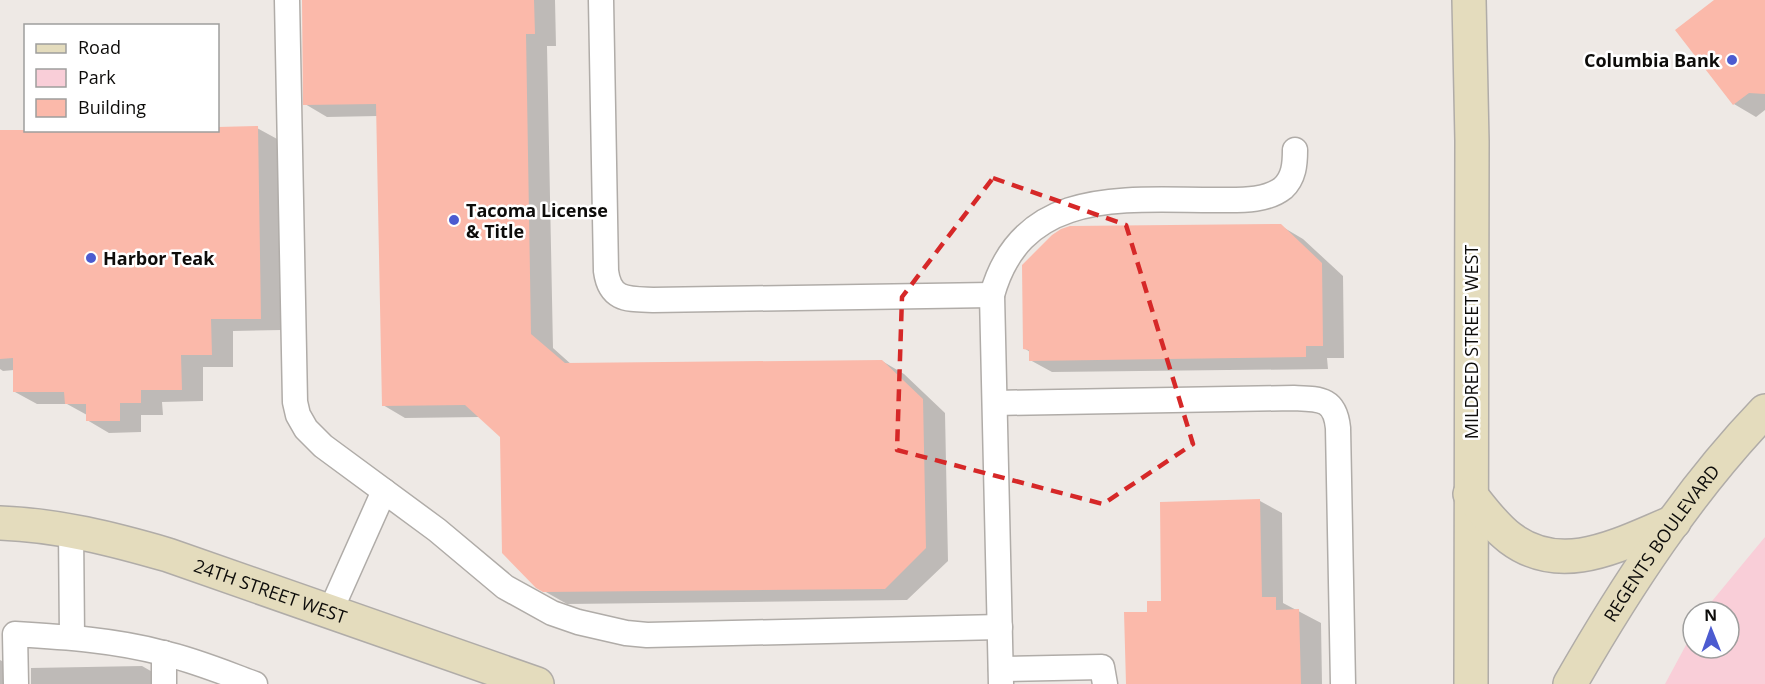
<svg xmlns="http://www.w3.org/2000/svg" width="1765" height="684" font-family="'Open Sans',sans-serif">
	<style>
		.green { fill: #f9ced8 }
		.shadow { fill: #0003 }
		.building { fill: #fbb9aa }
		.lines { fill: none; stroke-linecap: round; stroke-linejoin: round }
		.lane-casing { stroke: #b0aca8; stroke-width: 27 }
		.secondary-casing { stroke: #b0aca8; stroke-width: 36 }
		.lane { stroke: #fff; stroke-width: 24 }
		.secondary { stroke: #e4dcbd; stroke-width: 33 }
		.marked { fill: none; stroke: #d62828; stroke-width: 4.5; stroke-dasharray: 12 8; stroke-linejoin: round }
		.poi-dot { fill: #4c5bd0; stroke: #fff; stroke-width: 2 }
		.labels { text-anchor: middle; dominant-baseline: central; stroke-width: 5; stroke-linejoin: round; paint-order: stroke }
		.poi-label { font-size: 18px; font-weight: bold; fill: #0d0c0a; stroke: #fff; text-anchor: start }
		.street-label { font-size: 18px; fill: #0d0c0a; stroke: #fff }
	</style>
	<rect width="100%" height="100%" fill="#eee9e5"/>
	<polygon class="green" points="1765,537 1765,684 1665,684 1693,632 1693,648 1729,648 1729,612 1703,612"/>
	<g class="shadow">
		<polygon points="303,0 555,0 556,46 547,46 553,348 572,365 882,361 904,374 945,413 948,561 907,600 567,604 537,587 501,436 480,417 405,418 383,405 378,116 327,117 305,104"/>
		<polygon points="1716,0 1765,0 1765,110 1756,117 1734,104"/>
		<polygon points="218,128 257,128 279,140 282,330 233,331 233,367 203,367 203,401 162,402 163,415 141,415 141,432 109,433 87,420 87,415 67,404 37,404 15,392 14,370 3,371 0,369 0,132 218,130"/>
		<polygon points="1281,226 1303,239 1343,276 1344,358 1327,358 1328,369 1052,372 1030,360 1030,352 1024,348"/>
		<polygon points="1260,501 1282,513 1283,603 1321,623 1322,684 1127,684 1149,613 1163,602"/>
		<polygon points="0,660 15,668 23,684 0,684"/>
		<polygon points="142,666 163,678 163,684 31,684 31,668"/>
	</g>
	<g class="building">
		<polygon points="302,0 534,0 535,34 526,34 531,334 565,363 882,360 923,399 926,548 885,589 543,592 536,588 502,553 500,437 465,405 382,406 376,104 303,105"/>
		<polygon points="1714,0 1765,0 1765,94 1749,93 1733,105 1675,30"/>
		<polygon points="258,126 261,319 211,319 212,355 181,355 182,390 141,390 141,403 120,403 120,421 86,421 86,404 65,404 64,392 13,392 13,358 0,359 0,130 218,130 218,127"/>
		<polygon points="1281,224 1322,263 1323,346 1306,346 1306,357 1029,361 1029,350 1023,349 1022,265 1052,235 1061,229 1070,226"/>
		<polygon points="1260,499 1262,597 1276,597 1276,610 1299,609 1301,684 1126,684 1124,612 1147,612 1147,601 1161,601 1160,502"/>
	</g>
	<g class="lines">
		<g class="lane-casing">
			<g id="lane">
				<polyline points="287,0 295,402 298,415 306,429 323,446 437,530 505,587 552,613 578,622 626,633 647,635 1000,627"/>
				<path d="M 601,0 L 606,271 C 610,301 628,299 653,300 L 992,295"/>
				<path d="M 995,403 L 1294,398 C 1320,399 1335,398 1338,428 L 1343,684"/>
				<polyline points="71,530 72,637"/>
				<polyline points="330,612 384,491"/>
				<polyline points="164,653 164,684"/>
				<polyline points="1001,669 1102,667 1105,684"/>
				<path d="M 16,684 L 15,634 C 65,637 114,640 163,653 C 194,660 225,673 255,684"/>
				<path d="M 1001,684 L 992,295 C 1023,183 1132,201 1222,200 C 1241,200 1267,201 1283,188 C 1294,178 1295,164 1295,150"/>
			</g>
		</g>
		<g class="secondary-casing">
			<g id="secondary">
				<polyline points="1469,0 1472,141 1471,684"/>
				<path d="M 1470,494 C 1482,509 1494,526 1510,538 C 1563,578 1622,543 1674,522"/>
				<path id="s1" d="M 0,523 C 58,525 113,539 168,555 L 537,684"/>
				<path id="s2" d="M 1570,684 C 1625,588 1688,491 1765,411"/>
			</g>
		</g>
		<use href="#lane" class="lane"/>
		<use href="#secondary" class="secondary"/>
	</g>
	<path class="marked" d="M 993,178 L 1126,225 L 1193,444 L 1103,504 L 897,450 L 902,297 Z"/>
	<g class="poi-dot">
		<circle cx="1732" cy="60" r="6"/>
		<circle cx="454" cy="220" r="6"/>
		<circle cx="91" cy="258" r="6"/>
	</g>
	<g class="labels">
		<g class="poi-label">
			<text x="1720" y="60" text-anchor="end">Columbia Bank</text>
			<text x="466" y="210">Tacoma License<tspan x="466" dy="21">&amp; Title</tspan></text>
			<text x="103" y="258">Harbor Teak</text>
		</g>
		<g class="street-label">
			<text transform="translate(1471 342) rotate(-90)">MILDRED STREET WEST</text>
			<text stroke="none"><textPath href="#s2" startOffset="168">REGENTS BOULEVARD</textPath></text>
			<text stroke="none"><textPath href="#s1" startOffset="280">24TH STREET WEST</textPath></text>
		</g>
	</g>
	<rect x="24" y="24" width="195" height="108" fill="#ffffff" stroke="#9e9e9d" stroke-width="1.5"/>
	<rect x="36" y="44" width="30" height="9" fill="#e4dcbd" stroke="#9e9e9d" stroke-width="1.5"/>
	<text x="78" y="54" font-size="18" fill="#0d0c0a">Road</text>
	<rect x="36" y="69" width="30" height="18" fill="#f9ced8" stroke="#9e9e9d" stroke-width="1.5"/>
	<text x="78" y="84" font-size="18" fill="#0d0c0a">Park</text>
	<rect x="36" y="99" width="30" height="18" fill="#fbb9aa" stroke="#9e9e9d" stroke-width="1.5"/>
	<text x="78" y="114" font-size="18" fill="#0d0c0a">Building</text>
	<g transform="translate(1711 630) rotate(359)"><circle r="28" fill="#ffffff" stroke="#9e9e9d" stroke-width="1.5"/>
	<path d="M0-4.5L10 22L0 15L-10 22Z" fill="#4c5bd0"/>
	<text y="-9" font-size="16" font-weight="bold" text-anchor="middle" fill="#0d0c0a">N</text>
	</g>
</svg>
